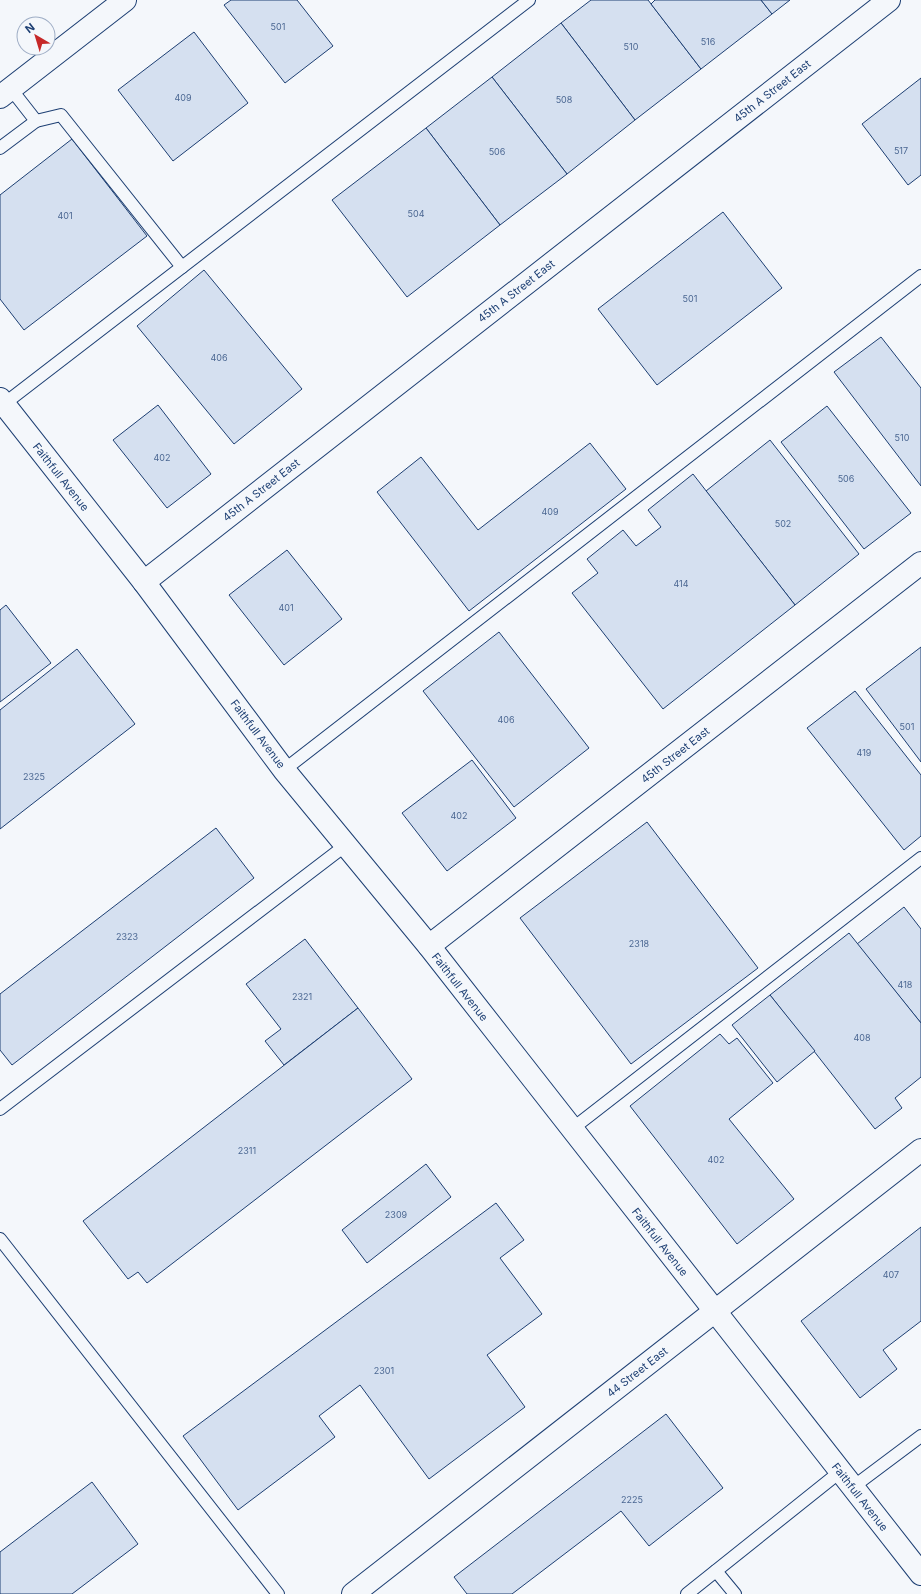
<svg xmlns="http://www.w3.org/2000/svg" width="921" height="1594" font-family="Inter,sans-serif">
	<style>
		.building { fill: #d5e0f0; stroke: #1d3f73 }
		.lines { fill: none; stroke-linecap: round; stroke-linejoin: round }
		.lane-casing { stroke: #1d3f73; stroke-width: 14 }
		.street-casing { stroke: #1d3f73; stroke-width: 24 }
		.secondary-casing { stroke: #1d3f73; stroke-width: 24 }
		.lane { stroke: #f4f7fb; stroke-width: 12 }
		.street { stroke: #f4f7fb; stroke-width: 22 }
		.secondary { stroke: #f4f7fb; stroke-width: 22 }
		.labels { text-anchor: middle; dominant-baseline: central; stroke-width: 3; stroke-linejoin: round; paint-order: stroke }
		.number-label { font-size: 9px; fill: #4b6792 }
		.street-label { font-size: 11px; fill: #1d3f73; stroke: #f4f7fb }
	</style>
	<rect width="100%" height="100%" fill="#f4f7fb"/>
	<g class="building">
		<polygon points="231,0 297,0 333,46 285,83 224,5"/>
		<polygon points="591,0 648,0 701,69 635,120 561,23"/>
		<polygon points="655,0 761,0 772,14 701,69 651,4"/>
		<polygon points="761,0 790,0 772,14"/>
		<polygon points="561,23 635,120 567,174 492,77"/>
		<polygon points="194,32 248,103 173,161 118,90"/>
		<polygon points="492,77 567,174 500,225 426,128"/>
		<polygon points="921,78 921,175 908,185 862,124"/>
		<polygon points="426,128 500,225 407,297 332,200"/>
		<polygon points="72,139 147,236 24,330 0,299 0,195"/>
		<polygon points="723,212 782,288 657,385 598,309"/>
		<polygon points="204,270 302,389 234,444 137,326"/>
		<polygon points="881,337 921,388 921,486 834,372"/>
		<polygon points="158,405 211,474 167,508 113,440"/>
		<polygon points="827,406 911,513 864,549 781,442"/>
		<polygon points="770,440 859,554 795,605 706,491"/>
		<polygon points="590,443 626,489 469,611 377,492 421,457 478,530"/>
		<polygon points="693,474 795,605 663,709 572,593 598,573 587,559 623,530 636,546 661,527 648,510"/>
		<polygon points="287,550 342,619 284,665 229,595"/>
		<polygon points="6,605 51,663 0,702 0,610"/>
		<polygon points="499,632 589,748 514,807 423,691"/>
		<polygon points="921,647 921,762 866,689"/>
		<polygon points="77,649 135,724 0,829 0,710"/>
		<polygon points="855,691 921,775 921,836 904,850 807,728"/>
		<polygon points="472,760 516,818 447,871 402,813"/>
		<polygon points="647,822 758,968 631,1064 520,918"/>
		<polygon points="216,828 254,878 12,1065 0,1050 0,994"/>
		<polygon points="904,907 921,929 921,1023 857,944"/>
		<polygon points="849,933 921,1023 921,1077 895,1098 902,1108 875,1129 770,995"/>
		<polygon points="305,939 358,1008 284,1065 265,1041 281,1029 246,984"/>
		<polygon points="770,995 815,1051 777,1082 732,1025"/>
		<polygon points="358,1008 412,1079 147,1283 138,1272 128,1279 83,1221"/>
		<polygon points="720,1034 729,1044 737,1038 773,1083 729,1119 794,1199 737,1244 630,1106"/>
		<polygon points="426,1164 451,1197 367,1263 342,1230"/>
		<polygon points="496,1203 524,1240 500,1258 542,1314 487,1355 525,1407 429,1479 360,1385 319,1416 335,1437 238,1510 183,1436"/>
		<polygon points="921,1227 921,1321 883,1350 897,1369 860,1398 801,1321"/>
		<polygon points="666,1414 723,1488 649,1546 621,1511 512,1594 467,1594 454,1577"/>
		<polygon points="92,1482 138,1544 72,1594 0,1594 0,1552"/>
	</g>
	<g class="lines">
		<g class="lane-casing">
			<g id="lane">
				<polyline points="36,121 61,115 182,267"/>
				<polyline points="0,148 36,121 11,89"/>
				<polyline points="4,404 529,0"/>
				<polyline points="284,770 921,276"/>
				<polyline points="0,1109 346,845"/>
				<polyline points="572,1129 921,858"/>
				<polyline points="0,1239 278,1594"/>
				<polyline points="853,1487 921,1436"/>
				<polyline points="716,1571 735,1594"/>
				<polyline points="687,1594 841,1471"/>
			</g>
		</g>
		<g class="street-casing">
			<g id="street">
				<polyline points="0,97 125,0"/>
				<polyline points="144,582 889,0"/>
				<polyline points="429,946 921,563"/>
				<polyline points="353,1594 921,1150"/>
			</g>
		</g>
		<g class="secondary-casing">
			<polyline id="secondary" points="0,399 144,582 284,770 429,946 921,1574"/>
		</g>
		<use href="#lane" class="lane"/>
		<use href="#street" class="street"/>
		<use href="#secondary" class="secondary"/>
	</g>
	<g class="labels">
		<g class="number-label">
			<text x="278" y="26">501</text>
			<text x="708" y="41">516</text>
			<text x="631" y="46">510</text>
			<text x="183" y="97">409</text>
			<text x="564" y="99">508</text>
			<text x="901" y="150">517</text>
			<text x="497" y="151">506</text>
			<text x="416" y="213">504</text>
			<text x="65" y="215">401</text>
			<text x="690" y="298">501</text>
			<text x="219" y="357">406</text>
			<text x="902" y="437">510</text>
			<text x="162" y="457">402</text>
			<text x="846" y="478">506</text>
			<text x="550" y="511">409</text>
			<text x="783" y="523">502</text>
			<text x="681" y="583">414</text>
			<text x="286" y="607">401</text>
			<text x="506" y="719">406</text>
			<text x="907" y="726">501</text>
			<text x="864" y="752">419</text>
			<text x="34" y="776">2325</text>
			<text x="459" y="815">402</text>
			<text x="127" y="936">2323</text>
			<text x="639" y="943">2318</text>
			<text x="905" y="984">418</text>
			<text x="302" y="996">2321</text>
			<text x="862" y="1037">408</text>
			<text x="247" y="1150">2311</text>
			<text x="716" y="1159">402</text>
			<text x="396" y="1214">2309</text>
			<text x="891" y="1274">407</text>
			<text x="384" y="1370">2301</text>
			<text x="632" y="1499">2225</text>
		</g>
		<g class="street-label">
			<text transform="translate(772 91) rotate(-38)">45th A Street East</text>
			<text transform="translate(516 291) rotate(-38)">45th A Street East</text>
			<text transform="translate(61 477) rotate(52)">Faithfull Avenue</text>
			<text transform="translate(261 490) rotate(-38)">45th A Street East</text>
			<text transform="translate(258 734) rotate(53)">Faithfull Avenue</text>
			<text transform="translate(675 755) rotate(-38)">45th Street East</text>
			<text transform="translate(460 987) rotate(52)">Faithfull Avenue</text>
			<text transform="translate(660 1242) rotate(52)">Faithfull Avenue</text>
			<text transform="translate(637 1372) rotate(-38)">44 Street East</text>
			<text transform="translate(860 1497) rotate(52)">Faithfull Avenue</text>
		</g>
	</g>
	<g transform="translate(36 36) rotate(322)"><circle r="19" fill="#f4f7fb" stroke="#9eadc5"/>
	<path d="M0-3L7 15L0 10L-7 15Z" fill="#c62828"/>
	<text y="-6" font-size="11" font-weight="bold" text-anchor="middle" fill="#1d3f73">N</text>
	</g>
</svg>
